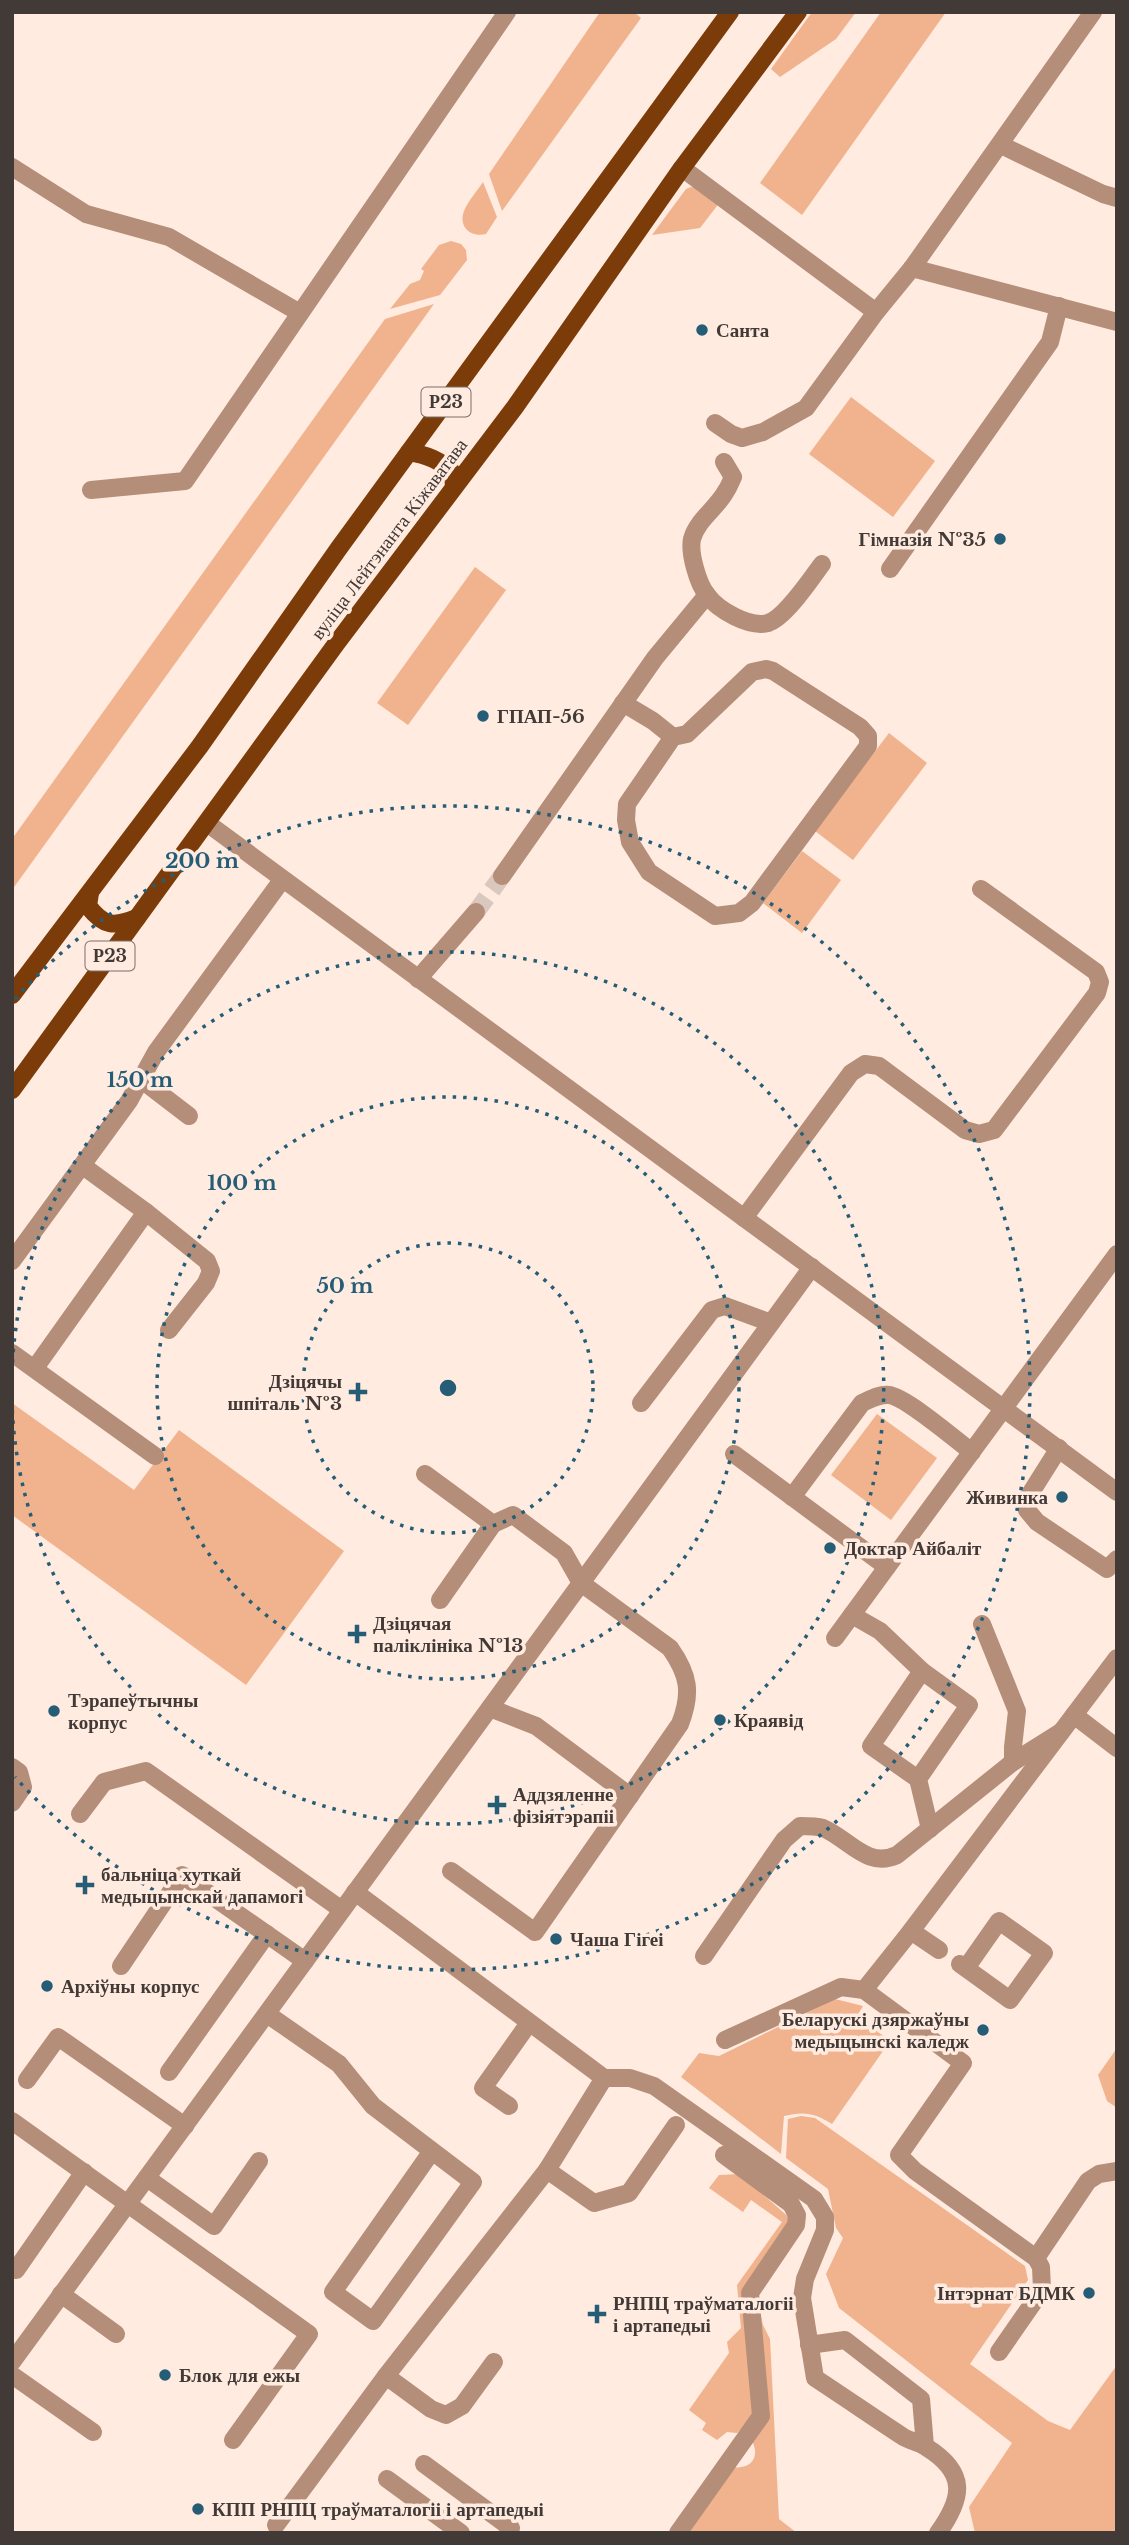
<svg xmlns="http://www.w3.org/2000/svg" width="1129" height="2545" font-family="'Libre Baskerville',serif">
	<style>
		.green { fill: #f1b28e }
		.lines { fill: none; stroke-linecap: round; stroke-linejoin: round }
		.minor-tunnel { stroke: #d9c8be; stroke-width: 18; stroke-dasharray: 18 9; stroke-linecap: butt }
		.minor { stroke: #b48e78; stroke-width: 18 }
		.major { stroke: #7c3c09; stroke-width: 18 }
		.ring { fill: none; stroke: #255d77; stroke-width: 3.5; stroke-dasharray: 3.5 7 }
		.poi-dot { fill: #255d77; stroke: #ffebe0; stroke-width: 2.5 }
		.labels { text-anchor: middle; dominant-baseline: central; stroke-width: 7; stroke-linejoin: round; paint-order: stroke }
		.shield { fill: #ffebe0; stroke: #7b6f69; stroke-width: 2 }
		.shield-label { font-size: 18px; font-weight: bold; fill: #423a36 }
		.poi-label { font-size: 19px; font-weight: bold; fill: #423a36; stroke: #ffebe0; text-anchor: start }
		.street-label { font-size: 19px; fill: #423a36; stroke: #ffebe0 }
		.centre { fill: #255d77; stroke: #ffebe0; stroke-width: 3.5 }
		.ring-label { font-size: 21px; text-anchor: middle; font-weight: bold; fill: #255d77; stroke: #ffebe0; stroke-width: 7; stroke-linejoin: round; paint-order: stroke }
	</style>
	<rect width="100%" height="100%" fill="#ffebe0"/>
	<g class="green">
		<polygon points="600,12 634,12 641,18 502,211 489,174"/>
		<polygon points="812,12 856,12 836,39 780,77 771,69"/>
		<polygon points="881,12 946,12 802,215 760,183"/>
		<path d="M 483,182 L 497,217 L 486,234 C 471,238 458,227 464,211 C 468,201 477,191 483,182 Z"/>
		<polygon points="691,187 700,188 720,202 700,228 652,235 686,189"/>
		<polygon points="451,241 461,244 466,250 467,260 440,295 390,309 410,284 420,280 424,271 421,269 439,245"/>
		<polygon points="434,304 12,890 12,839 385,319"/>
		<polygon points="851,397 935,461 893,517 809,454"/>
		<polygon points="475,567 506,590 408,725 377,703"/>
		<polygon points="889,733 927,763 853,860 815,831"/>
		<polygon points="802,851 841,880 802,933 763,903"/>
		<polygon points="12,1403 134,1490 179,1430 344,1551 246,1685 12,1515"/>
		<polygon points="877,1414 937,1458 891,1520 831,1475"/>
		<path d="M 835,1999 L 863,2006 L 857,2016 L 890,2041 L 832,2124 C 815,2113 804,2111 784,2116 L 781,2154 L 681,2077 L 699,2053 L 719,2056 Z"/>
		<polygon points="1117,2048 1117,2108 1107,2101 1098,2075"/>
		<polygon points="801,2116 815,2118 1025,2266 1028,2280 970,2364 1048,2421 1070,2430 1117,2365 1117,2533 975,2533 969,2507 1012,2443 839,2308 826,2274 843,2238 836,2228 828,2189 786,2158 788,2119"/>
		<polygon points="740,2174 792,2220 745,2290 756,2416 737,2433 727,2432 717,2440 702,2430 706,2423 689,2410 729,2353 727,2342 741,2328 737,2285 782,2222 751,2200 743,2212 709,2188 719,2175"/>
		<path d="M 756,2295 L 763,2325 L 770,2339 L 779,2519 L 797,2533 L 685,2533 L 732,2467 C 752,2470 761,2456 751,2439 Z"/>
	</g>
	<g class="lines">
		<polyline class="minor-tunnel" points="476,912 502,876"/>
		<g class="minor">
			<polyline points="1001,145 1103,194 1117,198"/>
			<polyline points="12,167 86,214 169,237 300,313"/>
			<polyline points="682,168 876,312"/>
			<polyline points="912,268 1117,322"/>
			<polyline points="715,423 731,434 742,438 763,432 806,408 876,312 912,268 1093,12"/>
			<path d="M 724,462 L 733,477 C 731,481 729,487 726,491 C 717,508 697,520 692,539 C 689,553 698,584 707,595 C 718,610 749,628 768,623 C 785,618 811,579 822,564"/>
			<polyline points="91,490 185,481 507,12"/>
			<polyline points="890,569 1050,342 1059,306"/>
			<polyline points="623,703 653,721 673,737 687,734 752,672 766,669 773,671 860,727 868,736 868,746 752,903 739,913 715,916 649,872 630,842 626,820 627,804 673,737"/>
			<polyline points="207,823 1117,1492"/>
			<polyline points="502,876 655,658 707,595"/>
			<polyline points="418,979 476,912"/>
			<polyline points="142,1080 189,1116"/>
			<polyline points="146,1212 207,1261 211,1271 206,1283 169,1330"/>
			<polyline points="744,1218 851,1073 865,1064 879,1066 965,1130 979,1134 994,1130 1097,993 1100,982 1096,972 981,889"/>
			<polyline points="12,1261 129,1101 156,1052 282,880"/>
			<polyline points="12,1353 155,1456"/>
			<polyline points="35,1368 146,1212 83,1166"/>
			<polyline points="641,1403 712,1310 725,1306 771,1323"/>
			<polyline points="1059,1448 1030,1494 1027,1510 1037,1522 1107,1569 1117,1559"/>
			<polyline points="734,1454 887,1567 1117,1254"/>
			<path d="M 425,1474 L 493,1524 L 513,1515 L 564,1553 L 581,1583 L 670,1648 C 689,1675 692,1693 680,1724 L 535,1932 L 451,1871"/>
			<path d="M 792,1497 L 862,1403 C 871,1399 879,1394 889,1395 C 906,1397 956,1440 972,1452"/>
			<polyline points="440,1600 493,1524"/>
			<polyline points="852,1615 880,1631 922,1671 969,1705 918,1779 930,1829"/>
			<polyline points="982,1624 1017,1711 1013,1747 1013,1762"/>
			<polyline points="835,1638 887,1567"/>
			<polyline points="490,1708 536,1726 630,1796"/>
			<polyline points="1074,1715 1117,1748"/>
			<polyline points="12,1767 19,1772 23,1787 12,1803"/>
			<polyline points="918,1779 871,1746 922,1671"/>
			<polyline points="80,1814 104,1782 146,1771 342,1910"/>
			<path d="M 355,1892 L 604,2078 L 630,2078 L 654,2086 L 814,2199 L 825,2217 L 825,2230 L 805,2279 L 802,2298 L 815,2378 C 844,2397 873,2417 902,2436 C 909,2441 919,2442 926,2447 C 968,2473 963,2498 938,2533"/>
			<polyline points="911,1931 939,1950"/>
			<path d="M 704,1956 L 784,1840 L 800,1826 C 807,1826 816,1826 823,1828 C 849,1839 867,1869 897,1855 L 1013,1762 L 1061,1732"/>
			<polyline points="960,1964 1010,2000 1044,1953 999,1921 966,1968"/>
			<polyline points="121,1966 182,1875 305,1961"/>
			<polyline points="864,1990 911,1931 1117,1658"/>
			<polyline points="267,2014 339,2064 373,2106 473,2182 373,2321 333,2292 432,2151"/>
			<polyline points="725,2040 841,1987 864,1990 963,2063 899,2155 915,2171 1036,2258 1041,2267 1042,2290 999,2352"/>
			<polyline points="169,2072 267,1934"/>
			<polyline points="27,2080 58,2037 185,2126"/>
			<polyline points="509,2106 483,2088 529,2023"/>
			<polyline points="12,2121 309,2334 233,2440"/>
			<polyline points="547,2170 594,2203 629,2193 676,2125"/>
			<polyline points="147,2178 214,2226 259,2161"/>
			<polyline points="1036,2258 1088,2181 1099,2174 1117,2171"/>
			<polyline points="16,2270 84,2172"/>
			<polyline points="61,2294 116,2334"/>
			<polyline points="809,2345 845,2340 921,2399 925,2446"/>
			<polyline points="12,2362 812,1267"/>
			<polyline points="12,2375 93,2432"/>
			<polyline points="386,2376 431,2409 446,2415 462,2406 494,2362"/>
			<polyline points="424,2464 511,2528 508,2533"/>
			<polyline points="387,2479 461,2533"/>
			<polyline points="276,2525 386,2376 547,2170 604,2078"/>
			<polyline points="678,2533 761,2416 750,2293 796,2225 797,2215 791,2204 724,2155"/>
		</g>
		<g class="major">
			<path d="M 409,452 C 427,455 440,460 453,473 L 454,487"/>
			<path d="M 90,893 L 88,906 C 104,927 114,927 137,918"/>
			<polyline points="12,995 200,746 339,548 730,12"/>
			<polyline points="12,1090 336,644 515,407 682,168 798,12"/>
		</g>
	</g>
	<g class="ring">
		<circle cx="448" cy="1388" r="145"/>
		<circle cx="448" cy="1388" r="291"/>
		<path d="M12 1373A436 436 0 1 1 12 1403"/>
		<path d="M15 999A582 582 0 1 1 15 1777"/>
	</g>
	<g class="poi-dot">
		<circle cx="702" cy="330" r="7"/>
		<circle cx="1000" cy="539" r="7"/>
		<circle cx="483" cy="716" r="7"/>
		<path d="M354.5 1381.5h7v7h7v7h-7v7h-7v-7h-7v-7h7z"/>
		<circle cx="1062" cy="1497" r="7"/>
		<circle cx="830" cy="1548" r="7"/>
		<path d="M353.5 1623.5h7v7h7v7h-7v7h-7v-7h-7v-7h7z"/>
		<circle cx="54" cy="1711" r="7"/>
		<circle cx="720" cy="1720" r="7"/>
		<path d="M493.5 1794.5h7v7h7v7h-7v7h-7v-7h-7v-7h7z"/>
		<path d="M81.5 1874.5h7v7h7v7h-7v7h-7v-7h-7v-7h7z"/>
		<circle cx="556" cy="1939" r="7"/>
		<circle cx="47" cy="1986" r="7"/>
		<circle cx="983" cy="2030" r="7"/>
		<circle cx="1089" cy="2293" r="7"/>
		<path d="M593.5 2303.5h7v7h7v7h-7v7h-7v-7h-7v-7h7z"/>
		<circle cx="165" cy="2375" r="7"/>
		<circle cx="198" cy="2509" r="7"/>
	</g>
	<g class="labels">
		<g class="shield">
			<rect x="421.5" y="387.5" width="49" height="29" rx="5"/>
			<rect x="85.5" y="941.5" width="49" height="29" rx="5"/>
		</g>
		<g class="shield-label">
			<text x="446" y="402">Р23</text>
			<text x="110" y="956">Р23</text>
		</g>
		<g class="poi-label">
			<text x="716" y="330">Санта</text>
			<text x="986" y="539" text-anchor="end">Гімназія №35</text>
			<text x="497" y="716">ГПАП-56</text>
			<text x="342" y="1381" text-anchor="end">Дзіцячы<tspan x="342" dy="22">шпіталь №3</tspan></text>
			<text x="1048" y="1497" text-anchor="end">Живинка</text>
			<text x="844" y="1548">Доктар Айбаліт</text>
			<text x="373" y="1623">Дзіцячая<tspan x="373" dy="22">паліклініка №13</tspan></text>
			<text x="68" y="1700">Тэрапеўтычны<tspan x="68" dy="22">корпус</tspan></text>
			<text x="734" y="1720">Краявід</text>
			<text x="513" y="1794">Аддзяленне<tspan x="513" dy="22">фізіятэрапіі</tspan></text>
			<text x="101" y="1874">бальніца хуткай<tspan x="101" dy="22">медыцынскай дапамогі</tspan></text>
			<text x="570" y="1939">Чаша Гігеі</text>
			<text x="61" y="1986">Архіўны корпус</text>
			<text x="969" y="2019" text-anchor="end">Беларускі дзяржаўны<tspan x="969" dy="22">медыцынскі каледж</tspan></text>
			<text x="1075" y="2293" text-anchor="end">Інтэрнат БДМК</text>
			<text x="613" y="2303">РНПЦ траўматалогіі<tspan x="613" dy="22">і артапедыі</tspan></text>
			<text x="179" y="2375">Блок для ежы</text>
			<text x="212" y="2509">КПП РНПЦ траўматалогіі і артапедыі</text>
		</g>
		<g class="street-label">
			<text transform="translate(389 539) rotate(-53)">вуліца Лейтэнанта Кіжаватава</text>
		</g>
	</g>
	<circle cx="448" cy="1388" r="10" class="centre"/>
	<g class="ring-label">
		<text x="202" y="868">200 m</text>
		<text x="140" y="1087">150 m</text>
		<text x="242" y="1190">100 m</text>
		<text x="345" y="1293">50 m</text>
	</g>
	<rect width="1129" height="2545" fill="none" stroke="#423a36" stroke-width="28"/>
</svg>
